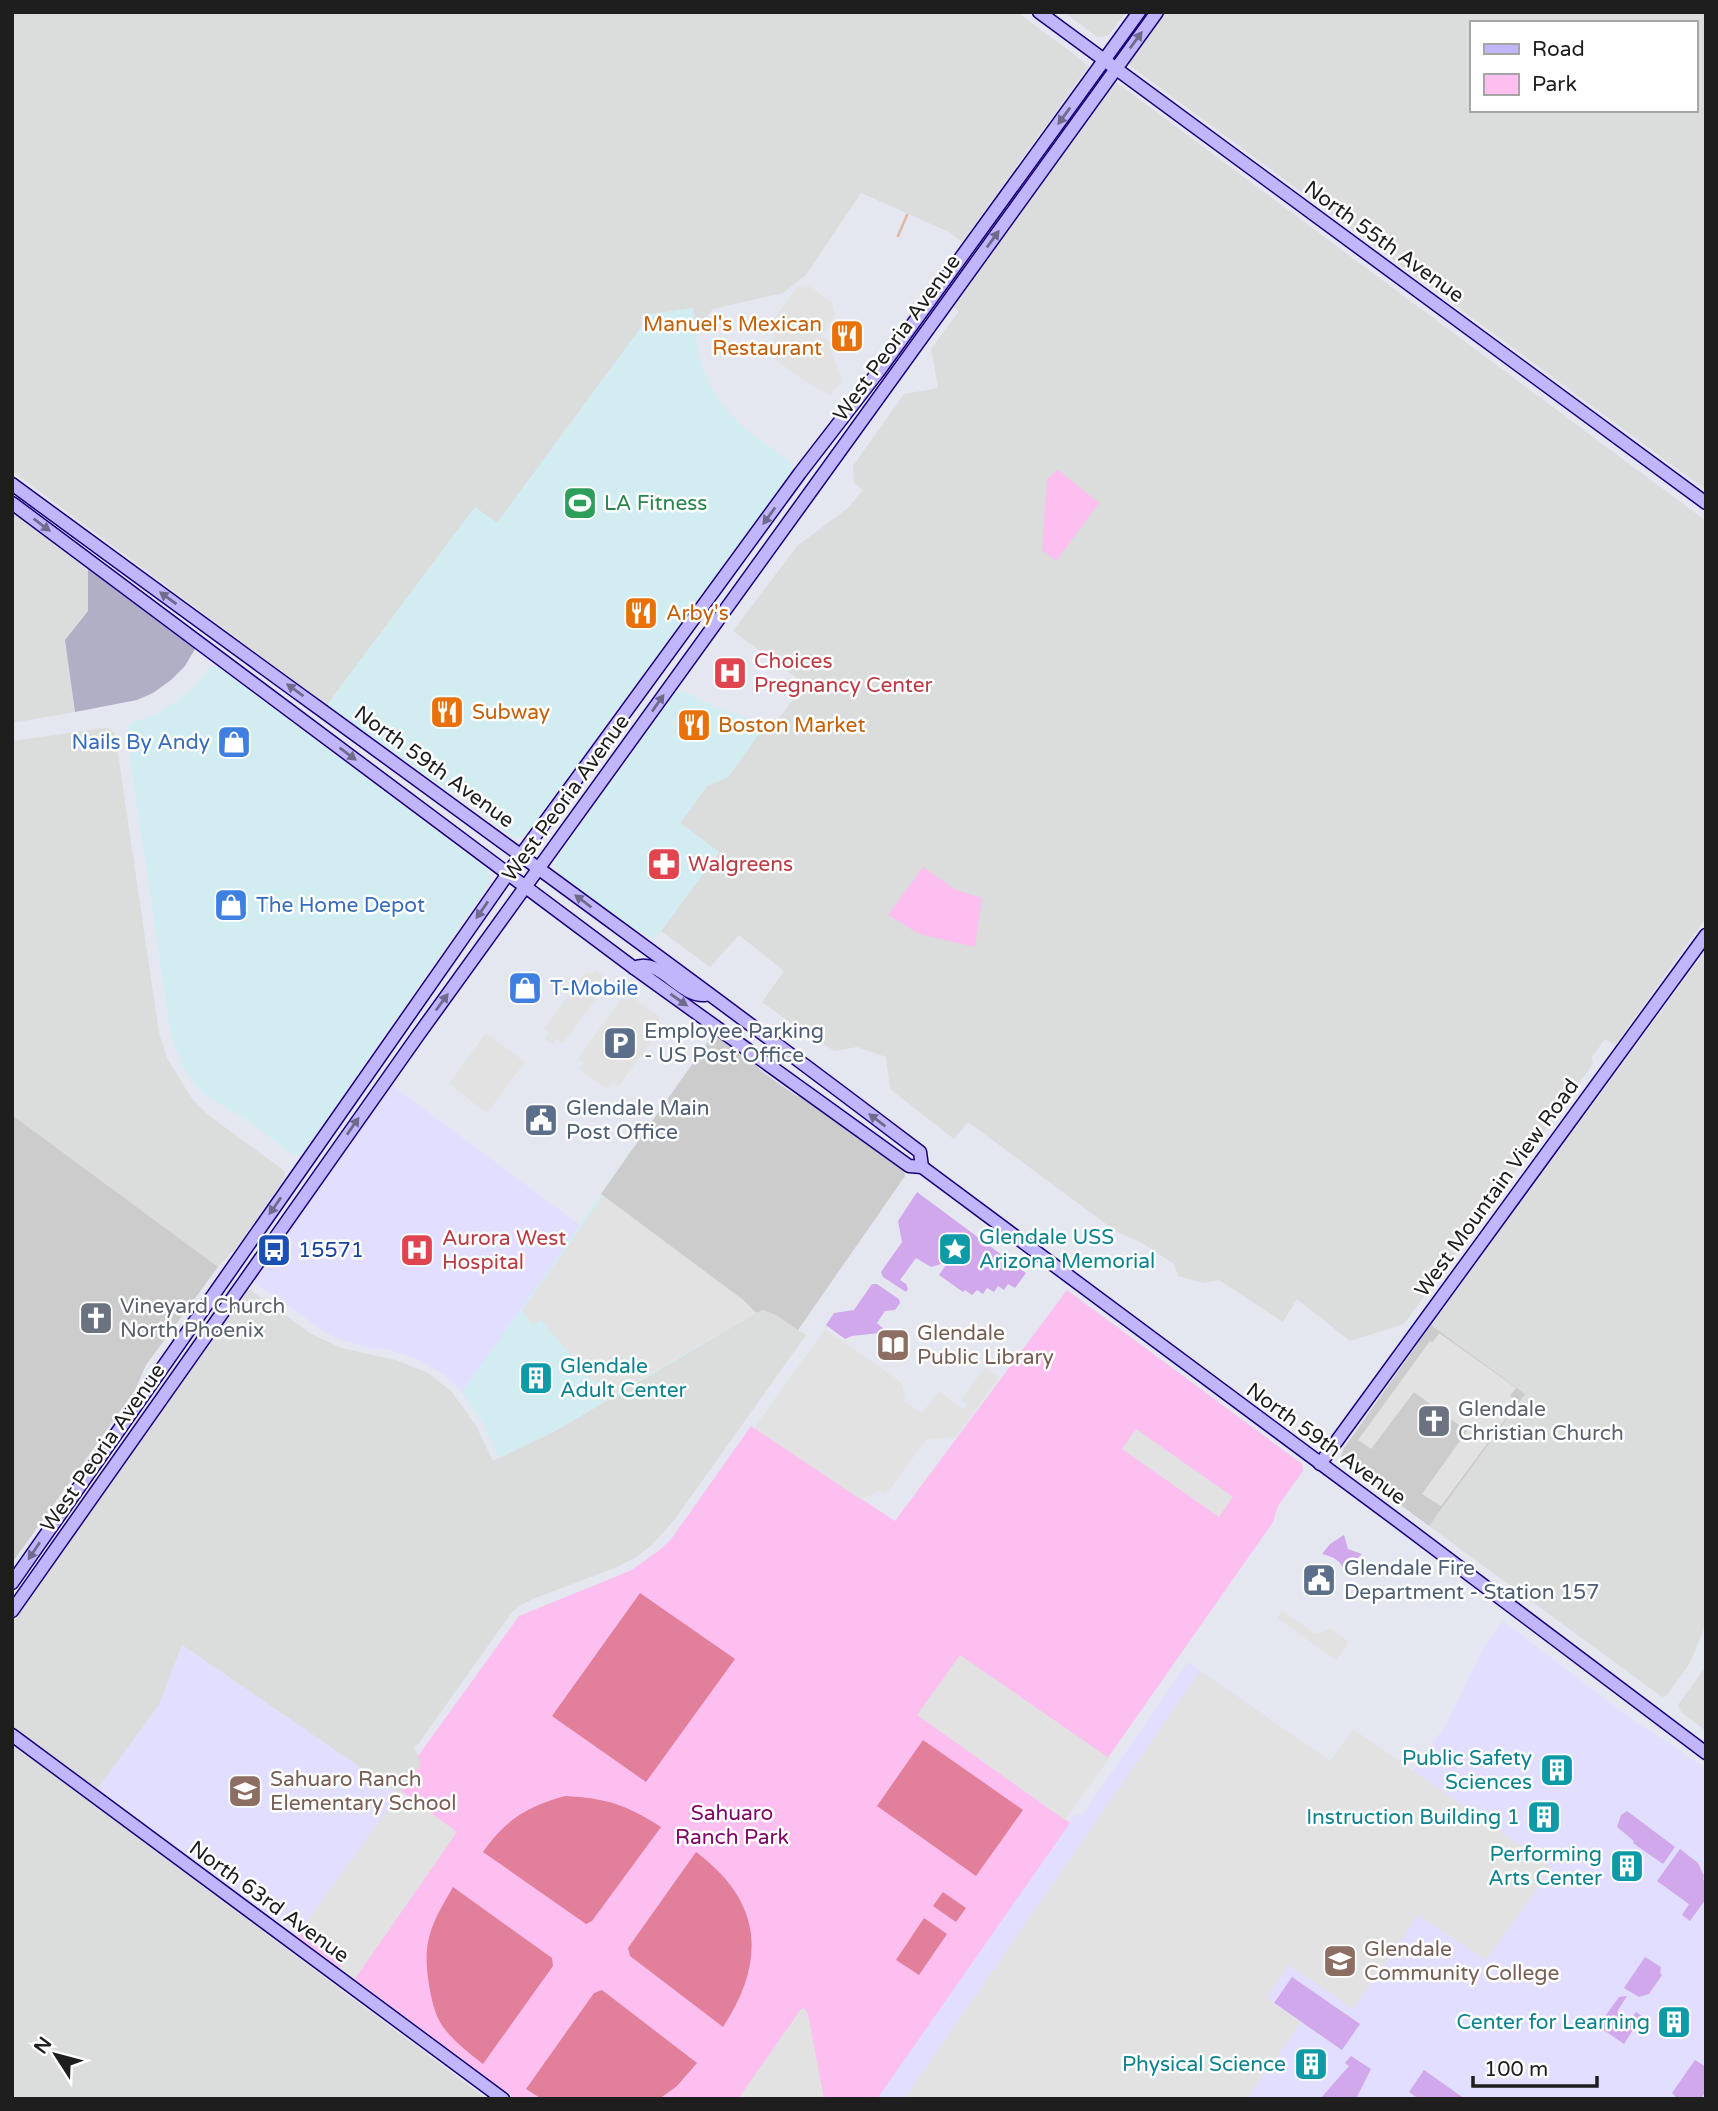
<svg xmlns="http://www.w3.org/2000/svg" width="1718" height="2111" font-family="'Varela Round',sans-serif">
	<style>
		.residential { fill: #dbdcdc; fill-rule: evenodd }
		.commercial { fill: #d2edf1 }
		.education { fill: #e1deff }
		.religious { fill: #ccc }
		.construction { fill: #b1afc5 }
		.grass { fill: #d2a8ec }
		.park { fill: #fcbff0 }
		.pitch { fill: #e27f9a }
		.parking { fill: #e2e2e2 }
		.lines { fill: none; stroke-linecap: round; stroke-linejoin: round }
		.stream { stroke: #dfb7a3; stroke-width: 2.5 }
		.secondary-casing { stroke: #1b007a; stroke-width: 15 }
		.secondary { stroke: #c1b6fc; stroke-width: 12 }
		.oneway { fill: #706a8d }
		.labels { text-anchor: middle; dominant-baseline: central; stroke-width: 5; stroke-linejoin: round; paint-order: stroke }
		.street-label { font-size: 21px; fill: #1e1e1e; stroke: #fff }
		.food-label { font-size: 21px; fill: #c56008; stroke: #fff; text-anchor: start }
		.leisure-label { font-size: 21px; fill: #27864d; stroke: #fff; text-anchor: start }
		.health-label { font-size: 21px; fill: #be3a42; stroke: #fff; text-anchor: start }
		.shop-label { font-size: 21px; fill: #366cbe; stroke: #fff; text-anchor: start }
		.service-label { font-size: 21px; fill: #4e5e75; stroke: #fff; text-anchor: start }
		.culture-label { font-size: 21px; fill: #0d838f; stroke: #fff; text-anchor: end }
		.transit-label { font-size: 21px; fill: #164399; stroke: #fff; text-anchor: start }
		.worship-label { font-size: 21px; fill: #5b616d; stroke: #fff; text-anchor: start }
		.education-label { font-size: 21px; fill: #785e54; stroke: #fff; text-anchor: start }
		.park-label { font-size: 21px; fill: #82076a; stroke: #fff }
	</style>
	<rect width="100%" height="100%" fill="#e4e7f0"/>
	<g class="residential">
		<polygon points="12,12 1017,12 1079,58 1088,67 962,242 949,232 861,193 806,275 783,293 713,309 696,331 693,309 651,314 497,523 475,507 327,705 12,471"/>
		<polygon points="1064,12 1126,12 1108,36 1097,37"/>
		<path d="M 1163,12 L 1706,12 L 1706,490 L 1129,65 L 1129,59 ZM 1471,23 L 1695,23 L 1695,110 L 1471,110 Z"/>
		<polygon points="1116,82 1706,521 1706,918 1615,1045 1605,1039 1592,1057 1593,1064 1404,1324 1350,1341 1297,1299 1283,1322 1219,1280 1204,1283 1178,1276 1174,1264 1142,1243 1117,1232 968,1122 954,1139 890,1089 886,1057 857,1047 835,1051 816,1041 762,1002 784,971 739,935 710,967 661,931 719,852 680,823 707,786 728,777 766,724 771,729 805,684 733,631 797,546 848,508 863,490 854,483 853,466 904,394 938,388 931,349 959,311 953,307"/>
		<polygon points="12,510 88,567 88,611 65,640 75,712 12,723"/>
		<polygon points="104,728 108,728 115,733 159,1033 167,1058 192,1099 207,1114 282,1169 285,1173 284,1179 236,1248 218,1267 12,1115 12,741"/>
		<polygon points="1706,950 1706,1623 1690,1663 1667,1695 1662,1697 1429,1526 1524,1394 1431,1325"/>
		<polygon points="235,1279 310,1333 324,1340 341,1348 396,1360 428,1373 451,1391 460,1403 476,1426 493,1461 555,1431 756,1313 763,1310 776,1315 806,1335 675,1519 652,1545 636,1557 617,1567 533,1599 521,1605 512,1612 419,1743 414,1748 422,1763 399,1794 182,1645 159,1705 93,1795 12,1735 12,1599"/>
		<polygon points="1706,1666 1706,1731 1682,1713 1678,1705"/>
		<polygon points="12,1744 487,2099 12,2099"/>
	</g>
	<g class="commercial">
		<polygon points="693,308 698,353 707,378 717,398 739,424 790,462 791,472 526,834 521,837 512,837 463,797 447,790 327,705 475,507 497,523 651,314"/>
		<polygon points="212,666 218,667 487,869 490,875 489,884 302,1154 297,1155 291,1154 246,1119 203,1094 185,1071 174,1045 169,1022 126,732 127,727 133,722 155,715 178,700 193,688"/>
		<polygon points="683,691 712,706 766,724 728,777 707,786 680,823 719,852 654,940 628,924 559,874 555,864 557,858 676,692"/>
		<polygon points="601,1194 743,1300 756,1313 555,1431 499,1458 483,1423 462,1392"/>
	</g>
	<g class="education">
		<polygon points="389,1083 580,1225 462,1392 446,1376 419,1360 388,1349 372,1348 342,1340 328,1334 254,1282 253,1279"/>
		<polygon points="1503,1621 1635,1722 1671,1744 1706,1769 1706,2099 877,2099 1075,1815 1083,1814 1188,1662 1330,1761 1353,1729 1413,1771 1447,1723 1481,1652"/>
		<polygon points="182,1645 399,1794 292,1942 93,1795 159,1705"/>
	</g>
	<g class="religious">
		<polygon points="714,1033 741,1052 764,1073 795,1095 816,1103 904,1170 905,1176 798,1330 776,1315 763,1310 756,1313 743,1300 601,1194"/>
		<polygon points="12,1115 218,1267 146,1365 135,1390 12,1563"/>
		<polygon points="1431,1325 1525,1394 1429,1526 1347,1465 1341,1457 1344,1448"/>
	</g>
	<polygon class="construction" points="88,567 192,644 195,649 185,666 171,680 153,693 137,700 75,712 65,640 88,611"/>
	<g class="grass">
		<polygon points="917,1192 1026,1273 1015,1288 1008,1284 1004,1290 998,1286 994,1292 987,1288 983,1294 977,1290 972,1295 965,1290 963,1292 939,1275 952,1256 949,1253 941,1264 931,1267 916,1258 900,1280 906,1284 908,1289 906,1292 883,1277 881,1272 902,1242 898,1221"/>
		<polygon points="872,1284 877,1284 899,1299 900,1303 895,1310 885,1311 877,1323 883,1328 880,1333 852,1336 845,1339 826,1325 834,1313 854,1310"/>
		<path d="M 1344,1535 L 1348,1549 L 1362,1554 L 1344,1571 C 1341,1559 1332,1557 1322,1554 L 1330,1544 Z"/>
		<polygon points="1627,1811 1675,1847 1663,1864 1633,1843 1634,1841 1617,1827 1621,1815"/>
		<polygon points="1680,1849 1698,1863 1704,1876 1703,1879 1706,1882 1706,1899 1690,1921 1682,1915 1689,1904 1657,1881"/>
		<polygon points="1645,1957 1661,1967 1660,1973 1662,1975 1649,1994 1639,1997 1624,1988"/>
		<polygon points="1292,1977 1360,2024 1342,2050 1274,2003"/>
		<polygon points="1627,1996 1617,2012 1630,2021 1636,2012 1642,2016 1624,2044 1598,2026 1619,1997"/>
		<polygon points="1351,2056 1371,2069 1356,2099 1320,2099 1349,2066 1345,2063"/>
		<polygon points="1695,2060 1706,2067 1706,2091 1701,2099 1678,2099 1672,2093"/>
		<polygon points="1424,2070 1465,2099 1419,2099 1409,2092"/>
	</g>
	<g class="park">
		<polygon points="1058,470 1099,503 1056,561 1042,550 1047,479"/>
		<polygon points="923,867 956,890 982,898 975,947 919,934 888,915"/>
		<polygon points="1067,1290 1302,1464 1303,1471 1278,1506 1273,1522 1065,1819 1070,1823 877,2099 516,2099 297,1936 421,1764 418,1756 519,1616 632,1570 662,1548 672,1538 751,1426 895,1521"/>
	</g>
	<g class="pitch">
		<polygon points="640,1593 735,1659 646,1782 552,1716"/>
		<polygon points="923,1740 1023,1810 976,1876 877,1806"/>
		<path d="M 565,1796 C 606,1798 627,1805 661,1827 L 592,1921 L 586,1924 L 483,1852 C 505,1820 528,1806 565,1796 Z"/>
		<path d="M 696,1852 C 762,1901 767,1960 723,2027 L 630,1956 L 628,1948 Z"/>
		<path d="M 453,1887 L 552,1958 L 553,1966 L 483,2064 C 468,2052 450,2039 440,2022 C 434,2011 431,1997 429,1985 C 422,1941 431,1925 453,1887 Z"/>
		<polygon points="943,1892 966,1908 956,1922 933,1906"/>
		<polygon points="924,1918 947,1934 919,1975 896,1960"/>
		<polygon points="602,1990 697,2063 677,2086 659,2099 542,2099 526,2089 594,1993"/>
	</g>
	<g class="parking">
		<polygon points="808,285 832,303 835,315 821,336 836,347 832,353 842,380 830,395 805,381 776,360 772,349 775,317 797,287"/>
		<polygon points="595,970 603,976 600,982 606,986 563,1043 556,1039 552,1044 545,1039 549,1033 544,1029 586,972 592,975"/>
		<polygon points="631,996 660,1017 657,1022 662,1027 618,1087 612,1083 607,1089 579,1069 584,1063 578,1059 622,998 627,1001"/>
		<polygon points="486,1033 525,1062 487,1113 449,1084"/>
		<polygon points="603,1196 743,1300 756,1313 615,1394 610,1383 593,1381 588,1376 541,1320 533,1326 522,1311"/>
		<polygon points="825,1329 902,1383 905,1397 903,1400 922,1413 939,1391 961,1408 964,1408 967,1404 961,1400 985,1367 999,1378 956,1437 926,1440 886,1494 878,1490 874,1494 860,1499 754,1428"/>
		<polygon points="1439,1333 1516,1388 1510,1396 1518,1402 1441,1506 1422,1494 1467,1431 1414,1392 1371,1449 1358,1440 1430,1341 1433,1342"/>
		<polygon points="1136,1429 1233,1497 1219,1517 1122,1449"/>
		<polygon points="1282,1611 1314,1633 1321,1633 1330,1628 1349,1642 1336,1660 1277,1618"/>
		<polygon points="960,1655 1109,1758 1065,1820 917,1715"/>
		<polygon points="1200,1671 1330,1761 1353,1729 1552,1868 1486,1960 1418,1915 1353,2009 1289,1965 1267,1998 1301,2022 1247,2099 904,2099"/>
		<polygon points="401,1791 457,1832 350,1986 335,1974 343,1962 300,1931"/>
		<polygon points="804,2008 808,2014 824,2099 738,2099 801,2009"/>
	</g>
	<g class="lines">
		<polyline class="stream" points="898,236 907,215"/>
		<g class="secondary-casing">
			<g id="secondary">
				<polyline points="1039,12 1706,503"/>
				<path d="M 12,484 C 315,707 621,925 920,1152 L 922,1167"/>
				<polyline points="12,503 634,968 909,1166 922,1167 1398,1521 1706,1753"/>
				<path d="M 634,968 C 660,956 679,997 705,995"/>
				<polyline points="1320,1464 1706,935"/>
				<polyline points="12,1583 521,855 800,473 878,372 1139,12"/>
				<polyline points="12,1611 419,1034 1157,12"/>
				<polyline points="12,1735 503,2099"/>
			</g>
		</g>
		<use href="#secondary" class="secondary"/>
	</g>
	<defs><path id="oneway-solid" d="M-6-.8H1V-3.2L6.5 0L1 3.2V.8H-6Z" transform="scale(1.75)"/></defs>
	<g class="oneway">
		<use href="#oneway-solid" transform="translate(1136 40) rotate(-54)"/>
		<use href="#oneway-solid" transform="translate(1064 116) rotate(126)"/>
		<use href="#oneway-solid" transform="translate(993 239) rotate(-54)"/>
		<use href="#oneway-solid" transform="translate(769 516) rotate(126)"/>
		<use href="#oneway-solid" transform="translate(42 525) rotate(37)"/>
		<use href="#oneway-solid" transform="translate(168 598) rotate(-144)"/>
		<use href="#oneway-solid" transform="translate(295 690) rotate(-144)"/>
		<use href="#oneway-solid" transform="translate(658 703) rotate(-55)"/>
		<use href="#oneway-solid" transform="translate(348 754) rotate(37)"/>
		<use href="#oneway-solid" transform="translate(583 901) rotate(-143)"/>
		<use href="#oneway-solid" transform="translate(482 910) rotate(125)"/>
		<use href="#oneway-solid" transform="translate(679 1000) rotate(35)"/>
		<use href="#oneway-solid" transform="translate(442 1002) rotate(-54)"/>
		<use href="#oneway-solid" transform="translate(877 1120) rotate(-143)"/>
		<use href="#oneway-solid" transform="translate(353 1126) rotate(-55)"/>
		<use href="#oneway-solid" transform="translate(275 1206) rotate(125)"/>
		<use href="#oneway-solid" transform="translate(34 1551) rotate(124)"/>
	</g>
	<defs>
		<g id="restaurant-square" transform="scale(1.75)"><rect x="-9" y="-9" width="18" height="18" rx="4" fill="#e8710a" stroke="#fff"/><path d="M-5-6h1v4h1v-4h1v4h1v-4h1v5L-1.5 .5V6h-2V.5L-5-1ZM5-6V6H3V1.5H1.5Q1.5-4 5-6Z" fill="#fff"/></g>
		<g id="stadium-square" transform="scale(1.75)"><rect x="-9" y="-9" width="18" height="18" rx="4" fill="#2e9e5b" stroke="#fff"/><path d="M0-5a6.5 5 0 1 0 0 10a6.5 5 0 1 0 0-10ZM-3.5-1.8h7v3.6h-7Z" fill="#fff"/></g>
		<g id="hospital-square" transform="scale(1.75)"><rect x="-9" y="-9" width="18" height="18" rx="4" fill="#e0444e" stroke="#fff"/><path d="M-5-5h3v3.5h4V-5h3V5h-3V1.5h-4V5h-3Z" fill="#fff"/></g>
		<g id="shop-square" transform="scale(1.75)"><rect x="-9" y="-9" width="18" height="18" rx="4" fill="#3f7fe0" stroke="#fff"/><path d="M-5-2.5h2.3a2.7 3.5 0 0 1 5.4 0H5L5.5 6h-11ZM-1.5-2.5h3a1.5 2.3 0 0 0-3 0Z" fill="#fff"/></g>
		<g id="pharmacy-square" transform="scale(1.75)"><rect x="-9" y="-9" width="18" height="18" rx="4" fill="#e0444e" stroke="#fff"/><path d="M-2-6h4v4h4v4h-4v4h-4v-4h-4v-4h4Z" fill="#fff"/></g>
		<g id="parking-square" transform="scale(1.75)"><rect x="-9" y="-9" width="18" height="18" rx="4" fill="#5c6f8a" stroke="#fff"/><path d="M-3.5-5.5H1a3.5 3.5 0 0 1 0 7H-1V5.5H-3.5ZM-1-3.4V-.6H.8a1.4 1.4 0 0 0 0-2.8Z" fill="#fff"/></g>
		<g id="civic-square" transform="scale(1.75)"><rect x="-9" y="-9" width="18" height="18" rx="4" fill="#5c6f8a" stroke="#fff"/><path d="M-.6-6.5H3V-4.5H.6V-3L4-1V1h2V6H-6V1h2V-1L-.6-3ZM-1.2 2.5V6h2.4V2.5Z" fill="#fff"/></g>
		<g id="sight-square" transform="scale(1.75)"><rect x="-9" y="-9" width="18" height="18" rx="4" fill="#0f9aa8" stroke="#fff"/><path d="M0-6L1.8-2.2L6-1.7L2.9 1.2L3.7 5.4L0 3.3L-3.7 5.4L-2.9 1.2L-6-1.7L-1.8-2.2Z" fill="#fff"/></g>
		<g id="bus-square" transform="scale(1.75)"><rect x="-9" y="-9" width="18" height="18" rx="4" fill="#1a4fb4" stroke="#fff"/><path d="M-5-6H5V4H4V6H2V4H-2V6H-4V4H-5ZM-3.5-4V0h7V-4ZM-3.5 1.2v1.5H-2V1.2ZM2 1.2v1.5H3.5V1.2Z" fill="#fff"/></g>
		<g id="church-square" transform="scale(1.75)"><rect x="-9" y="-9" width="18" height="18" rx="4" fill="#6b7280" stroke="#fff"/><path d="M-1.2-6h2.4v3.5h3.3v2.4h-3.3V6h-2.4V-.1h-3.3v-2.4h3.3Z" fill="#fff"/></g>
		<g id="library-square" transform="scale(1.75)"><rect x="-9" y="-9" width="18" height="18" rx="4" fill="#8d6e63" stroke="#fff"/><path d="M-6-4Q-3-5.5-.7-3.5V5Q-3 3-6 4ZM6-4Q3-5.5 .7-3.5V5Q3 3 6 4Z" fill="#fff"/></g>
		<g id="building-square" transform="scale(1.75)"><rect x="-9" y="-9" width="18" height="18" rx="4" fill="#0f9aa8" stroke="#fff"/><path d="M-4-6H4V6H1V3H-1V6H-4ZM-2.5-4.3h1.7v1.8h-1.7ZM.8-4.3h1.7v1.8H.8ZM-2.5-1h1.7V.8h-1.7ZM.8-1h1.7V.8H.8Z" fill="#fff"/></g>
		<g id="school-square" transform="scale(1.75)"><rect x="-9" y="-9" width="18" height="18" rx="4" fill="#8d6e63" stroke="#fff"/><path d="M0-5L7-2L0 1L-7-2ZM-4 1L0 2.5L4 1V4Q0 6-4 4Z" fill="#fff"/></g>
		<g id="university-square" transform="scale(1.75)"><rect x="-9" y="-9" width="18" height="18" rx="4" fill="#8d6e63" stroke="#fff"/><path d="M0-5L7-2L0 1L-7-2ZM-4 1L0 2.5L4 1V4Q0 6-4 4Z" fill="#fff"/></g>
	</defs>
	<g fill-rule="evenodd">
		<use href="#restaurant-square" x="847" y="336"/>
		<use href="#stadium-square" x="580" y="503"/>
		<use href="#restaurant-square" x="641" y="613"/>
		<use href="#hospital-square" x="730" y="673"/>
		<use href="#restaurant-square" x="447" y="712"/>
		<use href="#restaurant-square" x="694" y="725"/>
		<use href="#shop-square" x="234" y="742"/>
		<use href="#pharmacy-square" x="664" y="864"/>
		<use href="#shop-square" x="231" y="905"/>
		<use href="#shop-square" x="525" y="988"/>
		<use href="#parking-square" x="620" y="1043"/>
		<use href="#civic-square" x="541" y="1120"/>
		<use href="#sight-square" x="955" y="1249"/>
		<use href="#bus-square" x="274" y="1250"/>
		<use href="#hospital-square" x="417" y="1250"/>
		<use href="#church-square" x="96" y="1318"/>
		<use href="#library-square" x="893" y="1345"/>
		<use href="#building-square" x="536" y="1378"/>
		<use href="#church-square" x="1434" y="1421"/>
		<use href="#civic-square" x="1319" y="1580"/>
		<use href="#building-square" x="1557" y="1770"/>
		<use href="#school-square" x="245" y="1791"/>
		<use href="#building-square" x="1544" y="1817"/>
		<use href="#building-square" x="1627" y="1866"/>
		<use href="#university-square" x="1340" y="1961"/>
		<use href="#building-square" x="1674" y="2022"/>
		<use href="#building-square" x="1311" y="2064"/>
	</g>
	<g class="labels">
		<g class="street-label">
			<text transform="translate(1384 242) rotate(36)">North 55th Avenue</text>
			<text transform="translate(897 338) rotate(-54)">West Peoria Avenue</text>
			<text transform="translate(434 767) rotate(36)">North 59th Avenue</text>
			<text transform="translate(566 798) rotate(-54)">West Peoria Avenue</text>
			<text transform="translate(1497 1188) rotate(-54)">West Mountain View Road</text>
			<text transform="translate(1326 1444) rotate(36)">North 59th Avenue</text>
			<text transform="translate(103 1448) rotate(-55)">West Peoria Avenue</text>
			<text transform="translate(269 1902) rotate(36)">North 63rd Avenue</text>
		</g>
		<g class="food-label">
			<text x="822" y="324" text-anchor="end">Manuel's Mexican<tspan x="822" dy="24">Restaurant</tspan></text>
			<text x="666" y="613">Arby's</text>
			<text x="472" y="712">Subway</text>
			<text x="718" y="725">Boston Market</text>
		</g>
		<g class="leisure-label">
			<text x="604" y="503">LA Fitness</text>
		</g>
		<g class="health-label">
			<text x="754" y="661">Choices<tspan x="754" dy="24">Pregnancy Center</tspan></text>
			<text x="688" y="864">Walgreens</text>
			<text x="442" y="1238">Aurora West<tspan x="442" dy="24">Hospital</tspan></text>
		</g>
		<g class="shop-label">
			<text x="210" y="742" text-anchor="end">Nails By Andy</text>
			<text x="256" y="905">The Home Depot</text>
			<text x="550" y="988">T-Mobile</text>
		</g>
		<g class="service-label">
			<text x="644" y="1031">Employee Parking<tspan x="644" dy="24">- US Post Office</tspan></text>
			<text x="566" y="1108">Glendale Main<tspan x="566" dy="24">Post Office</tspan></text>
			<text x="1344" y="1568">Glendale Fire<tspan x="1344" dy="24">Department - Station 157</tspan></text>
		</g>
		<g class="culture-label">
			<text x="979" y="1237" text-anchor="start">Glendale USS<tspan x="979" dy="24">Arizona Memorial</tspan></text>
			<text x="560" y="1366" text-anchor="start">Glendale<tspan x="560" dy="24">Adult Center</tspan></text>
			<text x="1532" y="1758">Public Safety<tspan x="1532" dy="24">Sciences</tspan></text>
			<text x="1520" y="1817">Instruction Building 1</text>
			<text x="1602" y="1854">Performing<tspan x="1602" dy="24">Arts Center</tspan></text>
			<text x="1650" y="2022">Center for Learning</text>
			<text x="1286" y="2064">Physical Science</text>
		</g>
		<g class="transit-label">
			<text x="298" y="1250">15571</text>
		</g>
		<g class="worship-label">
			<text x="120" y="1306">Vineyard Church<tspan x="120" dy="24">North Phoenix</tspan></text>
			<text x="1458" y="1409">Glendale<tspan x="1458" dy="24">Christian Church</tspan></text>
		</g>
		<g class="education-label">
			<text x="917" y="1333">Glendale<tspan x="917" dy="24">Public Library</tspan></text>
			<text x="270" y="1779">Sahuaro Ranch<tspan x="270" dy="24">Elementary School</tspan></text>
			<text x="1364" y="1949">Glendale<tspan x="1364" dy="24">Community College</tspan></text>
		</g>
		<g class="park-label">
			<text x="732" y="1813">Sahuaro<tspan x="732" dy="24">Ranch Park</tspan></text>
		</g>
	</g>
	<rect width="1718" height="2111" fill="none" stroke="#1e1e1e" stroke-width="28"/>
	<rect x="1470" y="21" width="228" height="91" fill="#ffffff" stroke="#a5a5a5" stroke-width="2"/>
	<rect x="1484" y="44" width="35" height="10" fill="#c1b6fc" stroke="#a5a5a5" stroke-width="2"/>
	<text x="1532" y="56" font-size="21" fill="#1e1e1e">Road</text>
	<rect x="1484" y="74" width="35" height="21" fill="#fcbff0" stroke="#a5a5a5" stroke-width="2"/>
	<text x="1532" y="91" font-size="21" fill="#1e1e1e">Park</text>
	<g transform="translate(56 2055) rotate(306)" stroke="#ffffff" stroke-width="5" paint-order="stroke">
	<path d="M0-5L12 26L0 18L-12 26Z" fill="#1e1e1e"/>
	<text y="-10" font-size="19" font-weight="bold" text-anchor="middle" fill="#1e1e1e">N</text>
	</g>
	<path d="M1473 2076v10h124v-10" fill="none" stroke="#1e1e1e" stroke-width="3.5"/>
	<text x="1484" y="2076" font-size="21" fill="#1e1e1e" stroke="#ffffff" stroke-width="5" paint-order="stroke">100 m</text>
</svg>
